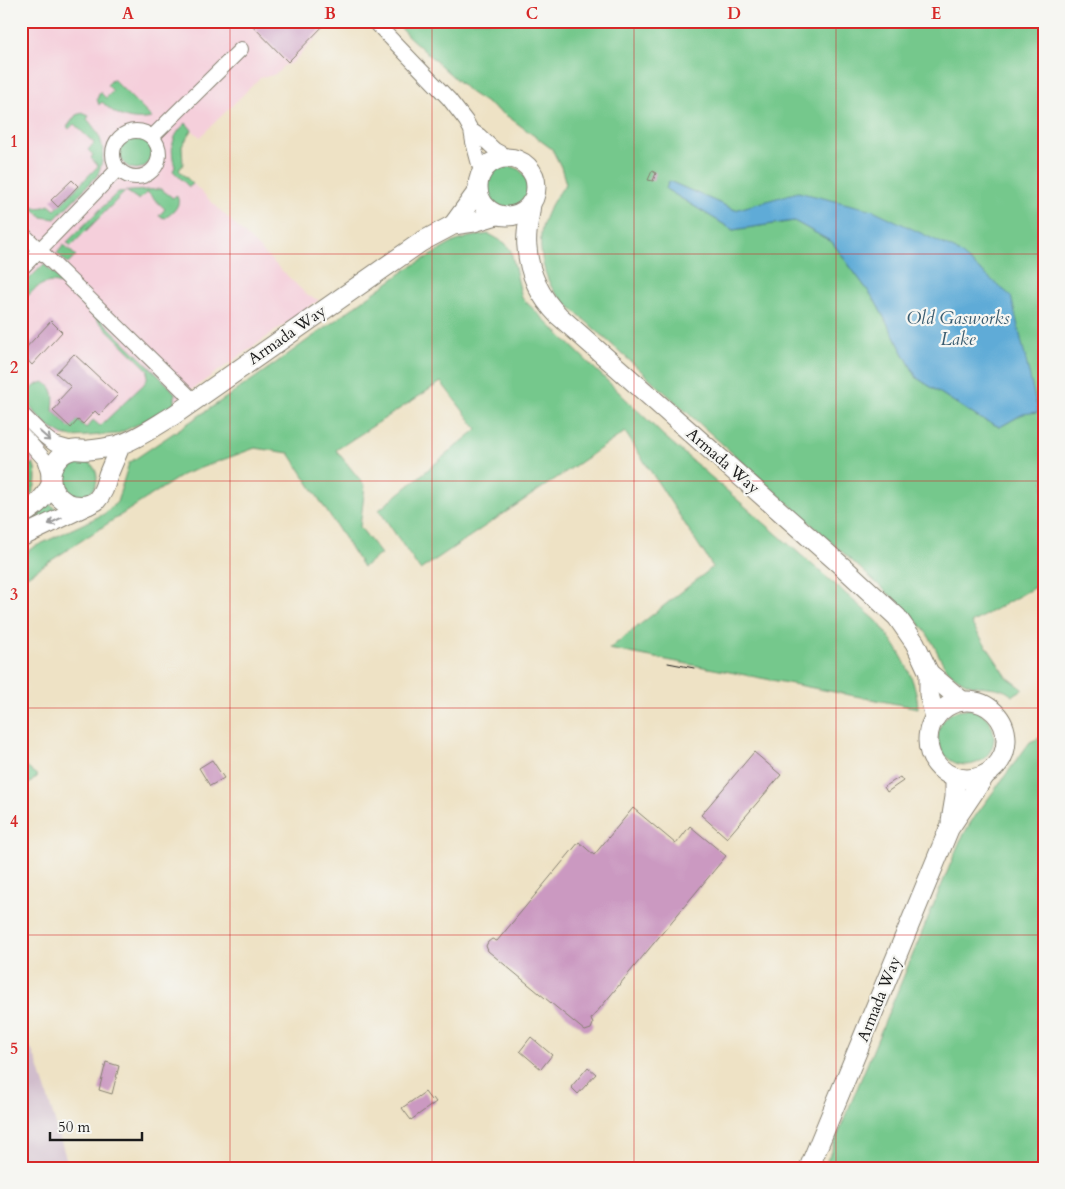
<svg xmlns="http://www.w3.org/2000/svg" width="1065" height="1189" font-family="Cardo,serif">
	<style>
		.built { fill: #f5cfdb }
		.industrial { fill: #d1bdcc }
		.green { fill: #74c88c; stroke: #487254; fill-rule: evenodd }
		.water { fill: #5eabd7; stroke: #3d647a }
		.building { fill: #cb99c1 }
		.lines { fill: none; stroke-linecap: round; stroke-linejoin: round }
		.street-casing { stroke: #857f70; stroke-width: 16 }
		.secondary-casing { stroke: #857f70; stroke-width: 21 }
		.street { stroke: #fff; stroke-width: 14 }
		.secondary { stroke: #fff; stroke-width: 19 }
		.tram { stroke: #1c1c1c; stroke-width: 1 }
		.oneway { stroke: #999 }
		.grid { fill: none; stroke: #d62828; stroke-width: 1; stroke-opacity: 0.55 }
		.labels { text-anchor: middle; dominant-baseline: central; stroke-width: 4.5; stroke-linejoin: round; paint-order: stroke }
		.street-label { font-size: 16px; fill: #1c1c1c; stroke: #f6f6f2 }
		.water-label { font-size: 18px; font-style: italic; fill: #3a5c70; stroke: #f6f6f2 }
		.neatline { fill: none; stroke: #d62828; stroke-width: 2 }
		.grid-label { font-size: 16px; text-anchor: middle; font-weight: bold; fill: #d62828 }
	</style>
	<rect width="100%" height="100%" fill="#f6f6f2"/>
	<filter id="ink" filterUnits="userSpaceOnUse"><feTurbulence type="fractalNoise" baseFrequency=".02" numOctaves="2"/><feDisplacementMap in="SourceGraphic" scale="10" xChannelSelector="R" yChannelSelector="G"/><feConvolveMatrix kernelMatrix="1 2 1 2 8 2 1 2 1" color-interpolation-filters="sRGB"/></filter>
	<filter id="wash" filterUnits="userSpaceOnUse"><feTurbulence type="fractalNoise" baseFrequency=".0096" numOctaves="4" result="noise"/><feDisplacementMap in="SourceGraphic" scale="20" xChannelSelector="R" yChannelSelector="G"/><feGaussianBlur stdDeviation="1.12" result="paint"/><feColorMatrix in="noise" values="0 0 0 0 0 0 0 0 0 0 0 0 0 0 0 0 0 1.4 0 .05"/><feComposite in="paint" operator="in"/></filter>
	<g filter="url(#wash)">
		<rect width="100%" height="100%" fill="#eee2c5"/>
		<polygon class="built" points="21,21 333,21 292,63 283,66 279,72 273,75 260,78 200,137 192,130 182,146 183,165 179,170 308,296 319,300 173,403 106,434 62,437 34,462 36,472 36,484 31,495 21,503"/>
		<polygon class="industrial" points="21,1025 38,1065 69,1168 21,1168"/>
		<g class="green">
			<path d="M 395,21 L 1044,21 L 1044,582 L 971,623 L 1007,677 L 1023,689 L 1012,696 C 1000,683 978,690 964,682 C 942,670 942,659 931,640 C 926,631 918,623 912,615 L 568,305 C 563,301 558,296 554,291 C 543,275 537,243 543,224 C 547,210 556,196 566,184 L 561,167 L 552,149 L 510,118 L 471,93 L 408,36 ZM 669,181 L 735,210 L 956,250 L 1023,414 L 1000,427 L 979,418 L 917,378 L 874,299 L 832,242 L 794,221 L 733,230 L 666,189 Z"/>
			<path d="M 113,79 L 152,118 C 131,122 117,117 102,102 L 99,105 L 97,99 L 100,92 L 106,98 L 113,91 L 107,85 Z"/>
			<path d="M 82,113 L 89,116 L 87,119 C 103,137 108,153 97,176 L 55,219 L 42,217 L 30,206 L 31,205 C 37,209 42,208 49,205 L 55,210 L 98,166 L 91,158 L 93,155 L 88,150 L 94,143 L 74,124 L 69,129 L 67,127 L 76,115 Z"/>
			<path d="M 186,123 L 192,130 L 182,146 L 183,165 L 179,170 L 193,184 L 189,187 L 173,171 L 175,167 C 170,149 171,136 186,123 Z"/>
			<circle cx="136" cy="153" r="16"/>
			<circle cx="507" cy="187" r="21"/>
			<path d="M 161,189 L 173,198 L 176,195 C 183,204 173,213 165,218 L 159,216 L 165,209 L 147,192 L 139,200 L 126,191 L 71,246 L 67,242 L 118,192 Z"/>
			<path d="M 489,234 L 505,243 L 511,251 L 522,298 L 664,436 L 877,621 C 897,646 916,675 918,708 L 609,649 L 713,567 L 625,432 L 420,570 L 379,510 L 477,429 L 441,382 L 336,450 L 365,486 L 360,527 L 381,554 L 363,567 L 289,453 L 255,448 L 184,474 L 21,580 L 21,555 L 34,547 L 104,514 L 117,502 L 129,463 L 252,380 L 407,269 L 454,242 L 469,237 Z"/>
			<polygon points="64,245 76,256 68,264 57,253"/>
			<path d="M 44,264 L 169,386 L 175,393 L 175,405 L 158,415 L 117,434 L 72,437 L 63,435 L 49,427 L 26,403 L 26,397 L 28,391 L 38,384 L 44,382 C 56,388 54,400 53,411 L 70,428 L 78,420 L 86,428 L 93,420 L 100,426 L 144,384 L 147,379 L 148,370 L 62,285 C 45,276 32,291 21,303 L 21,287 Z"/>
			<polygon points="21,451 31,459 24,468 21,466"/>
			<circle cx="78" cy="478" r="19"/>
			<path d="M 33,462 C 39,479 36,494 21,505 L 21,483 L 29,472 L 27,471 Z"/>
			<polygon points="48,502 58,511 21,531 21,525 38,515"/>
			<circle cx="966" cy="737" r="28"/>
			<polygon points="1044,736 1044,1168 824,1168 960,841 971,822 1030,742"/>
			<polygon points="21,763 38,776 21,791"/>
		</g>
		<polygon class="water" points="669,181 735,210 798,192 873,210 956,250 1011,296 1038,412 1023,414 1000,427 979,418 917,378 874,299 832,242 794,221 733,230 666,189"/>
		<g id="blocks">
			<g class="building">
				<polygon points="248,21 328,21 288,62"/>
				<polygon points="652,171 656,173 653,181 648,180"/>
				<polygon points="72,180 78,186 58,207 51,200"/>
				<polygon points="51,321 62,332 32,365 21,353"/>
				<polygon points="74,354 118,395 99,415 95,411 83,424 78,420 71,428 53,411 60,403 58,401 71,387 56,373"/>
				<polygon points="21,468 27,472 21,480"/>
				<polygon points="754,752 781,775 727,838 701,815"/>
				<polygon points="212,760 224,778 210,786 199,768"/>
				<polygon points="900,777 903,781 887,792 884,787"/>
				<polygon points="633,808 676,844 690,826 726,856 591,1019 593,1024 591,1029 585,1031 488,951 486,946 488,942 492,939 497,941 579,842 594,855"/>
				<polygon points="531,1037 552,1055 541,1069 520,1051"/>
				<polygon points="106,1062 119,1066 112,1094 99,1090"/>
				<polygon points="588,1067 596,1074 578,1094 571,1087"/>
				<polygon points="425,1092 431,1100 433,1098 436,1102 411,1120 402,1108"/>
			</g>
		</g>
	</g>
	<g filter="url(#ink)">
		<use href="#blocks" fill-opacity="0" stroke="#857f70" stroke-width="1"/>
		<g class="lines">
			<g class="street-casing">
				<g id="street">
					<polyline points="374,21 449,99 466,121 471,130 473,142 481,172"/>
					<polyline points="471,130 480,136 495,150 510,158"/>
					<circle cx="136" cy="154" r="23"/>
					<polyline points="152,137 241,49"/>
					<polyline points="21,232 194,401"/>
					<polyline points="21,269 118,169"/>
					<polyline points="21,413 45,437 54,444 75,450"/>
					<polyline points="21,433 44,459 50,478"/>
				</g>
			</g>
			<g class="secondary-casing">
				<g id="secondary">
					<circle cx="507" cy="187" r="29"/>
					<path d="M 531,203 C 530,217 525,233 527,247 C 529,275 540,297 559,316 L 844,568 L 897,617 L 915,643 L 929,673 L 929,694 L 935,718"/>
					<polyline points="453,225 477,192"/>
					<path d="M 88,505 C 78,506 68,506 60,498 C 53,492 50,483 51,474 C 53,462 62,452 73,450 C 78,449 84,451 89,450 C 99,449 110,447 119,445 C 138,439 157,425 174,415 L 421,242 L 453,225 L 474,222 L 497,215"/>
					<path d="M 21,515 C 35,508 44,499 51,485"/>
					<path d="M 21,537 L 96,501 C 104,492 105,485 108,475 C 112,465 117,454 121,444"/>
					<polyline points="929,673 962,701"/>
					<circle cx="967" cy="740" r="39"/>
					<polyline points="951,821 955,797 955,777"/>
					<polyline points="809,1168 949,829 986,774"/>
				</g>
			</g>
			<use href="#street" class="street"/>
			<use href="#secondary" class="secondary"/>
			<polyline class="tram" points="668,663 694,668"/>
		</g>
		<defs><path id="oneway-shaft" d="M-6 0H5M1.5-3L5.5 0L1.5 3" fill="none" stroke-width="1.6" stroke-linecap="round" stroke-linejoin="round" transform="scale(1.25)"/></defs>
		<g class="oneway">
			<use href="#oneway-shaft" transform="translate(45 436) rotate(41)"/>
			<use href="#oneway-shaft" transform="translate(55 521) rotate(154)"/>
		</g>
	</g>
	<path class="grid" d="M 230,21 L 230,1168M 432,21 L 432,1168M 634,21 L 634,1168M 836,21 L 836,1168M 21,254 L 1044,254M 21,481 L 1044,481M 21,708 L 1044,708M 21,935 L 1044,935"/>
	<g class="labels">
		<g class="street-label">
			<text transform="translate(287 335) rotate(-35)">Armada Way</text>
			<text transform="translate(723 461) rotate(41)">Armada Way</text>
			<text transform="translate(879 999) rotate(-68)">Armada Way</text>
		</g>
		<g class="water-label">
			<text x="958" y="318">Old Gasworks<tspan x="958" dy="21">Lake</tspan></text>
		</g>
	</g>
	<rect width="1065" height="1189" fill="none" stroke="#f6f6f2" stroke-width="55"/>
	<path d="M50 1132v8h92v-8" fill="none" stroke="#1c1c1c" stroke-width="2.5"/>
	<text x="58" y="1132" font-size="15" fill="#1c1c1c" stroke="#f6f6f2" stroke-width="4" paint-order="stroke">50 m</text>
	<rect x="28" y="28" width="1010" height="1134" class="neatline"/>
	<g class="grid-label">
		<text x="128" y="19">A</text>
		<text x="330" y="19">B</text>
		<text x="532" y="19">C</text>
		<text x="734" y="19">D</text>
		<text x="936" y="19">E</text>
		<text x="14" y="147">1</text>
		<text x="14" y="373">2</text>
		<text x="14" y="600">3</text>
		<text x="14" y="827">4</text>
		<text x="14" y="1054">5</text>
	</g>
</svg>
